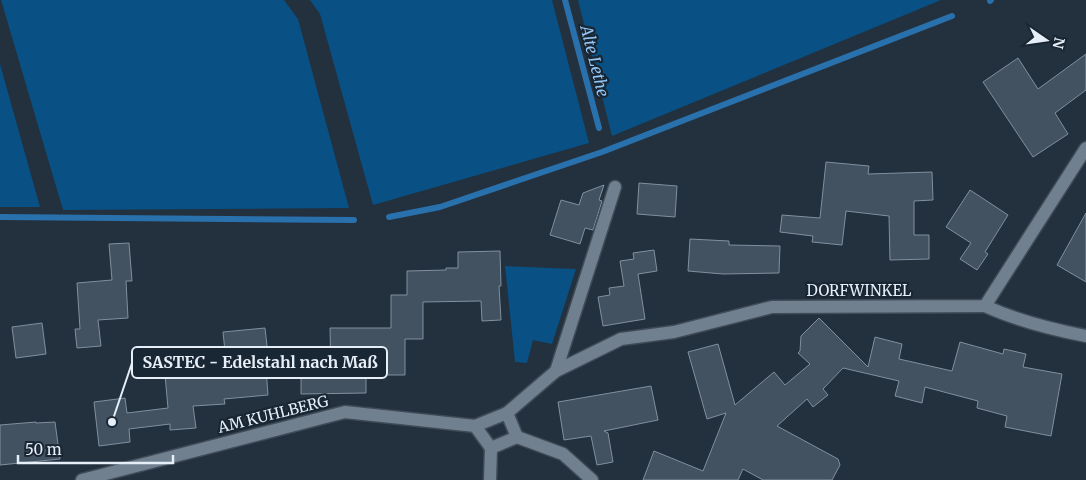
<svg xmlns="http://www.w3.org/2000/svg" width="1086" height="480" font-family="Merriweather,serif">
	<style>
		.green { fill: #095084 }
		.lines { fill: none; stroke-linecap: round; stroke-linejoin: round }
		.stream { stroke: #2971ad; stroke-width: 6 }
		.building { fill: #435260; stroke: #80909f }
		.minor-casing { stroke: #404b57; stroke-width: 15 }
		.minor { stroke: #70808f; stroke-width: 12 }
		.labels { text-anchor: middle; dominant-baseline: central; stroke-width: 4.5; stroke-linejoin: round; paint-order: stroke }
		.street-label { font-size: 15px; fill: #e6eef7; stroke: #192633 }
		.water-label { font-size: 16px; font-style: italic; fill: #93c7f8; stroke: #192633 }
		.leader { fill: none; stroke: #e6eef7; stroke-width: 2 }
		.callout-dot { fill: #e6eef7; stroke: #192633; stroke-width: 2 }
		.callout { fill: #192633; stroke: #e6eef7; stroke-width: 2 }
		.callout-label { font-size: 16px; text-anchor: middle; font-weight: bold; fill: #e6eef7 }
	</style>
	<rect width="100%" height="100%" fill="#23303d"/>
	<g class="green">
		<polygon points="1,0 284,0 298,19 349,208 63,210"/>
		<polygon points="310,0 552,0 589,143 373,205 320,14"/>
		<polygon points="578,0 941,0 612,136"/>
		<polygon points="0,64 40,207 0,207"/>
		<polygon points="505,266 576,269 552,344 533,340 527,363 515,362"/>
	</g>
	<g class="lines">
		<g class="stream">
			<polyline points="565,0 599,128"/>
			<polyline points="990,1 991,0"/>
			<polyline points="0,217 354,220"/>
			<polyline points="389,217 440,207 602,152 952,16"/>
		</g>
	</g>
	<g class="building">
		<polygon points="1086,54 1086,90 1055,113 1068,134 1033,157 983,82 1018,58 1038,89"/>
		<polygon points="826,162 869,166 868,174 932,172 933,200 914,201 914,235 929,235 929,259 890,260 889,216 846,211 842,245 812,242 813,236 780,232 782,215 820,218"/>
		<polygon points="639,183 677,186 675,217 637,214"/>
		<polygon points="604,185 599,200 602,201 593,230 585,228 580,244 550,235 561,200 579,205 583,193"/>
		<polygon points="970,190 1008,215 985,252 988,254 977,270 960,259 971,243 946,227"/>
		<polygon points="1086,213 1086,282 1057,265"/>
		<polygon points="690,239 729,241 729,245 780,246 779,273 723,274 688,271"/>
		<polygon points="129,243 132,281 126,281 128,318 98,320 101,346 77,348 75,329 80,329 77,283 112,280 109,244"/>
		<polygon points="654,250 657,271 638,274 645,319 603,326 598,297 610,295 609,288 624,286 620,261 634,259 633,253"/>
		<polygon points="500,251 501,286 499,286 501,320 482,321 481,301 423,302 423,339 405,339 405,375 366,375 366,393 301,394 301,369 331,369 330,328 391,328 391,295 407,295 407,271 446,270 446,268 458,268 458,252"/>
		<polygon points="819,318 868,367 875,337 902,344 899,359 952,371 960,342 1003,354 1004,349 1026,354 1023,367 1062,374 1051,436 1005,427 1007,416 977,408 978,401 925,387 922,403 895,396 899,381 843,368 823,389 828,395 813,407 807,399 777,426 838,459 840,465 832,480 763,480 743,469 738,480 643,480 654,451 703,471 726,413 707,419 688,352 718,344 735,405 774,372 785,385 810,364 798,353 800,351 801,336"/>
		<polygon points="42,323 46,354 16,358 12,327"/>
		<polygon points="265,328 268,355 265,355 268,395 224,399 225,404 193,406 196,428 170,430 170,424 129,429 130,442 99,446 94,402 125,398 127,413 168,408 165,375 212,370 211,362 226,361 223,332"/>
		<polygon points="651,386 658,420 604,431 608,433 613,462 597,465 591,436 564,440 558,402"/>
		<polygon points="36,422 36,423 55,422 60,459 0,465 0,425"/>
	</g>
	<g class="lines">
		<g class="minor-casing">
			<g id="minor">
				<path d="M 985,306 C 1018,321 1050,329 1086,336"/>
				<polyline points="556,371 615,187"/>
				<polyline points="517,437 563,454 592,480"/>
				<polyline points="491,448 475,426 507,413"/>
				<polyline points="82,480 345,412 475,426"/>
				<polyline points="490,480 491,448 517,437 507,413 556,371 621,339 674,332 772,307 985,306 1086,148"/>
			</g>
		</g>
		<use href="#minor" class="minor"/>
	</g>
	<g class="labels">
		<g class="street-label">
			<text x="859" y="290">DORFWINKEL</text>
			<text transform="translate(273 414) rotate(-14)">AM KUHLBERG</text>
		</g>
		<g class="water-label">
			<text transform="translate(595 61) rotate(76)">Alte Lethe</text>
		</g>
	</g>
	<path class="leader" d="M112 422L132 363"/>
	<circle class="callout-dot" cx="112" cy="422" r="5"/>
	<rect class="callout" x="132" y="347" width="255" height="31" rx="5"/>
	<g class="callout-label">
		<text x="260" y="368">SASTEC - Edelstahl nach Maß</text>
	</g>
	<g transform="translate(1046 40) rotate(103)" stroke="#192633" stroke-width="4" paint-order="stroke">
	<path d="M0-4L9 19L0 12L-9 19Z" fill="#e6eef7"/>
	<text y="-8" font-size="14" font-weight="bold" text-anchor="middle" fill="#e6eef7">N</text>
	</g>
	<path d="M18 455v8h155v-8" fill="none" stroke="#e6eef7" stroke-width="2.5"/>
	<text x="25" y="455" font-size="15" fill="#e6eef7" stroke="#192633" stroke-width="4" paint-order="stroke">50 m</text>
</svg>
